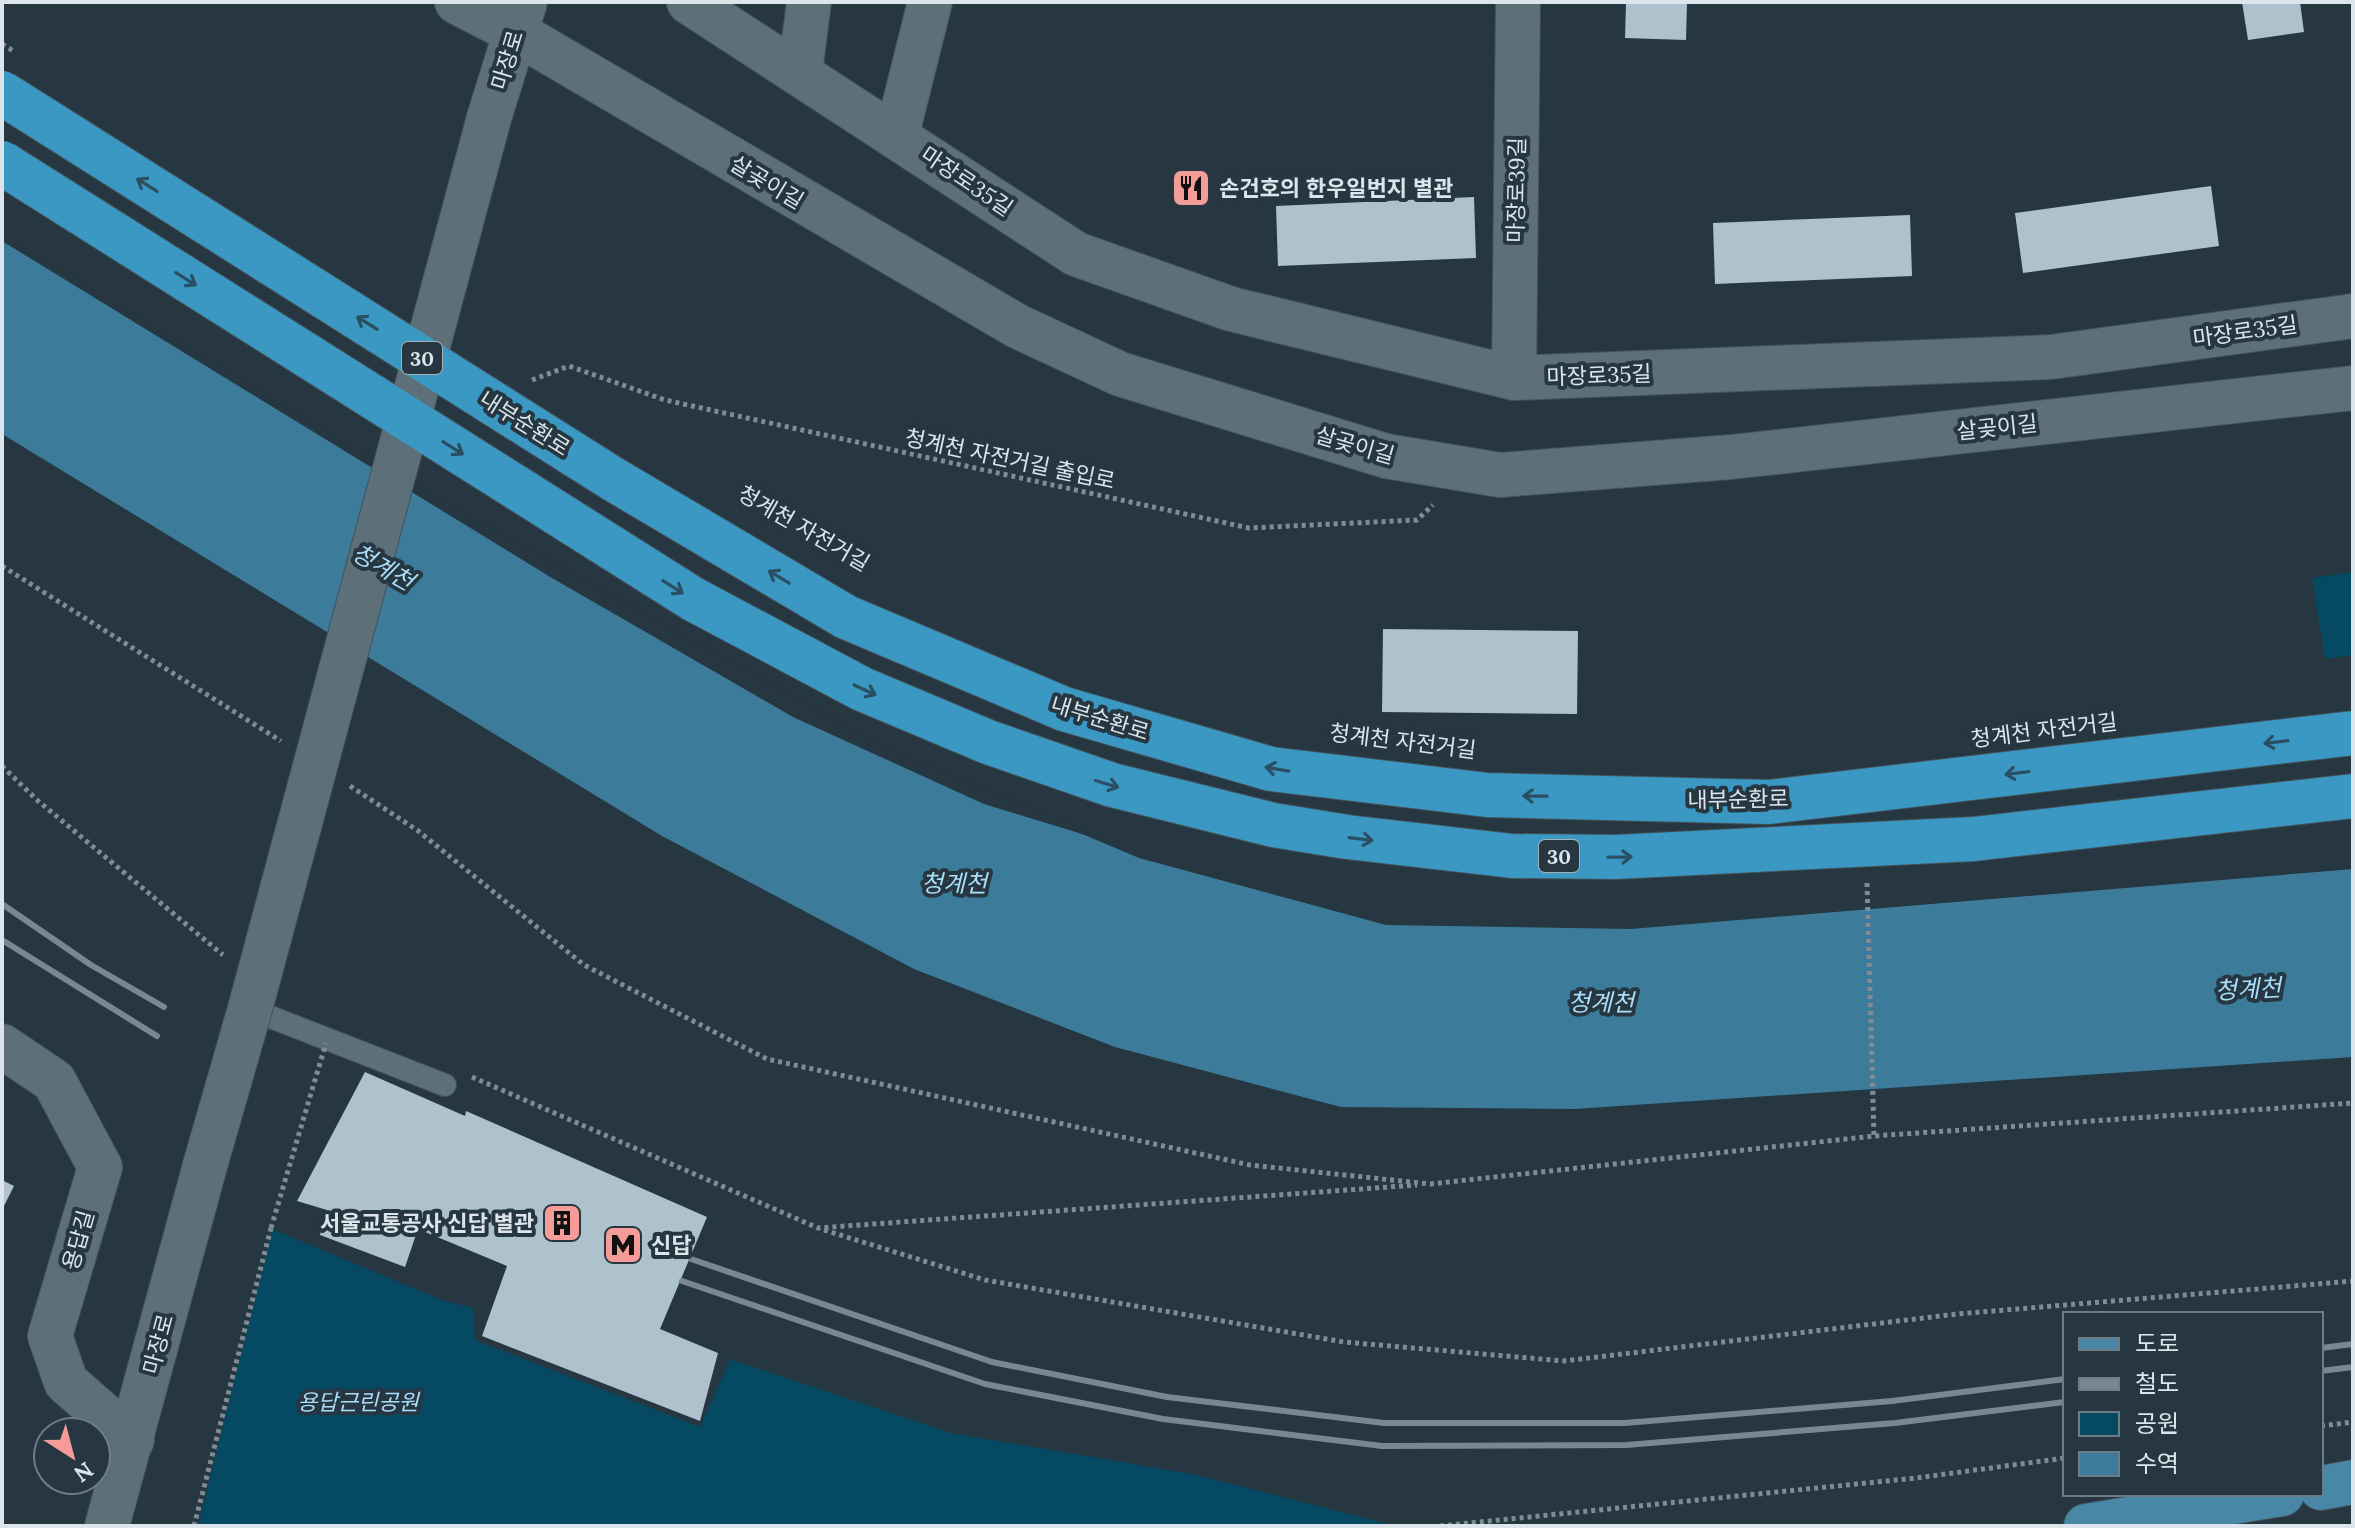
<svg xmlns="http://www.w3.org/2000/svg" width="2355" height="1528" font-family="Lora,'Noto Sans KR',serif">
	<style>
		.green { fill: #064963 }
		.water { fill: #3c7c9a }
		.pier { fill: #263741 }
		.building { fill: #aec2cd }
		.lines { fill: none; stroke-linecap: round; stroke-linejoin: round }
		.lane-casing { stroke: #43525a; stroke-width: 24 }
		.street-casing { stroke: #43525a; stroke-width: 46 }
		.secondary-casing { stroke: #43525a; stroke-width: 46 }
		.primary-casing { stroke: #43525a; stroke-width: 46 }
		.path { stroke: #7e8c94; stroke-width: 5; stroke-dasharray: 4 4; stroke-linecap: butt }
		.lane { stroke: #5d707a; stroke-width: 22 }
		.street { stroke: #5d707a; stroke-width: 44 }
		.secondary { stroke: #5d707a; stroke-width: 44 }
		.primary { stroke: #4888a6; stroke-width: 44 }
		.rail { stroke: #7a8790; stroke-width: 6 }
		.secondary-bridge-casing { stroke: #43525a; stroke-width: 46; stroke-linecap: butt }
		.highway-bridge-casing { stroke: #43525a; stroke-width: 46; stroke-linecap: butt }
		.path-bridge { stroke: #7e8c94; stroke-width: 5; stroke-dasharray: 4 4; stroke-linecap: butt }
		.secondary-bridge { stroke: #5d707a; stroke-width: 44 }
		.highway-bridge { stroke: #3a98c3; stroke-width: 44 }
		.oneway { stroke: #2b4f62 }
		.labels { text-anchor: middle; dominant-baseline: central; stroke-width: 8; stroke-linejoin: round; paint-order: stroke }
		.shield { fill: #263741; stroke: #a5b1b8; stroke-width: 2 }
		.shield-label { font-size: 20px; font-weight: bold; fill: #dbe5eb }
		.street-label { font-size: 22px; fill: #dbe5eb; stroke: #263741 }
		.poi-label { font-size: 22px; font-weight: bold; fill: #dbe5eb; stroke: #263741; text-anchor: start }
		.park-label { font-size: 22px; font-style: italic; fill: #a9ddf9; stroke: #263741 }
		.water-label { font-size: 24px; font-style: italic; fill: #aadefa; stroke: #263741 }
	</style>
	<rect width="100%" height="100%" fill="#263741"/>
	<g class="green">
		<polygon points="2353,572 2353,655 2325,659 2312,578"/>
		<polygon points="272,1229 444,1301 473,1308 475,1340 700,1427 730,1359 951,1433 1197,1475 1396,1526 198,1526"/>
	</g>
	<polygon class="water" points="2,240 407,486 883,750 1139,858 1386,925 1631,929 2353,869 2353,1057 1574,1109 1341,1107 1115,1047 914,969 662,836 2,434"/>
	<polygon class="pier" points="2,236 409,483 885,747 1115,844 984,804 793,717 552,578 2,241"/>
	<g class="building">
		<polygon points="1626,2 1687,2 1686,40 1625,38"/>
		<polygon points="2242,2 2300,2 2304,32 2248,40"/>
		<polygon points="2211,186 2219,246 2023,273 2015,213"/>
		<polygon points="1474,197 1476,258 1278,266 1276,206"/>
		<polygon points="1910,215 1912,276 1715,284 1713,223"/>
		<polygon points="1383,629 1578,631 1577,714 1382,712"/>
		<polygon points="365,1072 465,1116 466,1111 707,1217 660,1329 718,1353 700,1421 482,1336 507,1266 418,1229 405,1267 320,1235 327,1210 297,1201"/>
		<polygon points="2,1180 14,1186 2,1210"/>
	</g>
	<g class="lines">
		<g class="lane-casing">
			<polyline id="lane" points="250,1009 445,1085"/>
		</g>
		<g class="street-casing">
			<g id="street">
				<polyline points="689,2 1076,254 1231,309 1514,378 2051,357 2353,316"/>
				<polyline points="800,72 809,2"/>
				<polyline points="897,134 930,2"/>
				<polyline points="1514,378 1518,2"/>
				<polyline points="2,1046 54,1081 100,1167 50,1336 66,1382 132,1440"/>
			</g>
		</g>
		<g class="secondary-casing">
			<g id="secondary">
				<polyline points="457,2 515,32 1017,326 1120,374 1386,456 1500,475 1731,457 2353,388"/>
				<polyline points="489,118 525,2"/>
				<polyline points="107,1526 206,1162"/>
			</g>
		</g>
		<g class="primary-casing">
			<g id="primary">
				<polyline points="2321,1488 2353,1482"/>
				<polyline points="2086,1526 2282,1494"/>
			</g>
		</g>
		<g class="path">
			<polyline points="2,44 15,52"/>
			<polyline points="532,380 569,366 665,400 1249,528 1417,520 1433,505"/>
			<polyline points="2,566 281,741"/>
			<polyline points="2,766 37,800 223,955"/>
			<polyline points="350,786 417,830 584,965 767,1059 1250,1165 1430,1184 1874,1136 2353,1103"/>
			<polyline points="1867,883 1874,1136"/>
			<polyline points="472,1077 818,1228 1417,1185"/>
			<polyline points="824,1230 985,1280 1344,1342 1564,1361 1957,1314 2353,1281"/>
			<polyline points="2321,1426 2353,1422"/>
			<polyline points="194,1526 271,1228"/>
			<polyline points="1440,1526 1916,1478 2065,1458"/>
		</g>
		<use href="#lane" class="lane"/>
		<use href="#street" class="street"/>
		<use href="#secondary" class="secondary"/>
		<use href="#primary" class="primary"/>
		<g class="rail">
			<polyline points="2,904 91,965 164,1007"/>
			<polyline points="2,940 157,1036"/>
			<polyline points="691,1259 992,1362 1167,1397 1384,1423 1625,1423 1892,1401 2065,1379"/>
			<polyline points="682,1281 985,1384 1163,1419 1382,1446 1626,1445 1895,1423 2065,1402"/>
			<polyline points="2321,1348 2353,1344"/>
			<polyline points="2321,1371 2353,1367"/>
		</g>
		<g class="secondary-bridge-casing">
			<polyline id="secondary-bridge" points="206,1162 250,1009 489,118"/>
		</g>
		<g class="highway-bridge-casing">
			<g id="highway-bridge">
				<polyline points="2,93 613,479 846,617 1064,709 1271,769 1487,795 1769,802 2353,733"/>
				<polyline points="2,163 693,599 862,689 988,742 1112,785 1273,825 1347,837 1512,856 1615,857 1974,839 2353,796"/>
			</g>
		</g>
		<polyline class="path-bridge" points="271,1228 326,1043"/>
		<use href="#secondary-bridge" class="secondary-bridge"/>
		<use href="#highway-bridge" class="highway-bridge"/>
	</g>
	<defs><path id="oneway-shaft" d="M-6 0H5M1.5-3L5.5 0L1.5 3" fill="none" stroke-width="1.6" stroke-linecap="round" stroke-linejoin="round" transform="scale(2)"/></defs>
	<g class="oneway">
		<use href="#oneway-shaft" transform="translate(147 185) rotate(-148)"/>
		<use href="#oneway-shaft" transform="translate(186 279) rotate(32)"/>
		<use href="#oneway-shaft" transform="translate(367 323) rotate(-148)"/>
		<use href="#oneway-shaft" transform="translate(453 448) rotate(32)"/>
		<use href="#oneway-shaft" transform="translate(779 577) rotate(-149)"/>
		<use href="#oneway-shaft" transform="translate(673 587) rotate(32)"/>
		<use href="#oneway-shaft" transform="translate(865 690) rotate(25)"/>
		<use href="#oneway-shaft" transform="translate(2276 742) rotate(173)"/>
		<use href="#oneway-shaft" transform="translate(1277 769) rotate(-170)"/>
		<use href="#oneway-shaft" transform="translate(2017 773) rotate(173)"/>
		<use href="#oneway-shaft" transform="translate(1107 784) rotate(17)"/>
		<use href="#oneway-shaft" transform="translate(1535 796) rotate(-179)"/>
		<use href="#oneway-shaft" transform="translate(1361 839) rotate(7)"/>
		<use href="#oneway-shaft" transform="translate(1620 857) rotate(-1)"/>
	</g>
	<defs>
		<g id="restaurant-square" transform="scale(2)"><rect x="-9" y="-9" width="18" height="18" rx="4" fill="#f59b98" stroke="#263741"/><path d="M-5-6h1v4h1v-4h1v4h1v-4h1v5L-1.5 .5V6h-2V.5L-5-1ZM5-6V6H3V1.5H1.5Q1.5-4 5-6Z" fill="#111"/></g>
		<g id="building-square" transform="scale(2)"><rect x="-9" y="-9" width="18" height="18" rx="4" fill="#f59b98" stroke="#263741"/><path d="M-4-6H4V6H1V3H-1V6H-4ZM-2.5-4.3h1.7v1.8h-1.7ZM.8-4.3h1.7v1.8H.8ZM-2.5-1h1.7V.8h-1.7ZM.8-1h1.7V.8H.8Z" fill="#111"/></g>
		<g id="metro-square" transform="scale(2)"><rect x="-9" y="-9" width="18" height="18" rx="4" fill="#f59b98" stroke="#263741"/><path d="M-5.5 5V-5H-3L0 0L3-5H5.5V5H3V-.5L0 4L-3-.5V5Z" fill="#111"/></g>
	</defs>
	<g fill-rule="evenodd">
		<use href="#restaurant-square" x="1191" y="188"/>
		<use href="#building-square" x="562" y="1223"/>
		<use href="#metro-square" x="623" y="1245"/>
	</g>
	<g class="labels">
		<g class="shield">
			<rect x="402" y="342" width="40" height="32" rx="6"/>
			<rect x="1539" y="840" width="40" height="32" rx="6"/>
		</g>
		<g class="shield-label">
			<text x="422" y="358">30</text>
			<text x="1559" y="856">30</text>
		</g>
		<g class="street-label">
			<text transform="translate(507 60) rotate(-73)">마장로</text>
			<text transform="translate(967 181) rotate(34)">마장로35길</text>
			<text transform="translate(767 182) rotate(31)">살곶이길</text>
			<text transform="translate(1516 190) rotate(-89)">마장로39길</text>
			<text transform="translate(2245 331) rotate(-8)">마장로35길</text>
			<text transform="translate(1599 375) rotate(-2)">마장로35길</text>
			<text transform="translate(525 423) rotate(32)">내부순환로</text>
			<text transform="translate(1997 427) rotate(-6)">살곶이길</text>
			<text transform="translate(1355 445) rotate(16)">살곶이길</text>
			<text transform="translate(1010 459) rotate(12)">청계천 자전거길 출입로</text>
			<text transform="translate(804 528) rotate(30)">청계천 자전거길</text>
			<text transform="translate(1100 718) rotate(17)">내부순환로</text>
			<text transform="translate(2044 730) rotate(-7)">청계천 자전거길</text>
			<text transform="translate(1403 741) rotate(7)">청계천 자전거길</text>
			<text transform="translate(1738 799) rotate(-1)">내부순환로</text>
			<text transform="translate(78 1240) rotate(-74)">용답길</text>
			<text transform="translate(158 1344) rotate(-75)">마장로</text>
		</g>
		<g class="poi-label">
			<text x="1219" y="188">손건호의 한우일번지 별관</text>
			<text x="534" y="1223" text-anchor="end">서울교통공사 신답 별관</text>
			<text x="651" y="1245">신답</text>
		</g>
		<g class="park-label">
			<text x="358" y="1402">용답근린공원</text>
		</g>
		<g class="water-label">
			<text transform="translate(383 567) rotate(30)">청계천</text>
			<text x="954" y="883">청계천</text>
			<text transform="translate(2248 989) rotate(-3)">청계천</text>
			<text x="1601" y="1002">청계천</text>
		</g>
	</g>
	<rect width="2355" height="1528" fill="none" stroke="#dbe5eb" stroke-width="8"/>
	<rect x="2063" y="1312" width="260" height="184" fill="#263741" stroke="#6e7d85" stroke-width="2"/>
	<rect x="2079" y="1338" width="40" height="12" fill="#4888a6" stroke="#6e7d85" stroke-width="2"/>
	<text x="2135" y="1352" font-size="24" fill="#dbe5eb">도로</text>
	<rect x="2079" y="1378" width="40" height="12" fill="#7a8790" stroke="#6e7d85" stroke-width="2"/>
	<text x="2135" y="1392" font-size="24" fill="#dbe5eb">철도</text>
	<rect x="2079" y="1412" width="40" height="24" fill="#064963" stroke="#6e7d85" stroke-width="2"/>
	<text x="2135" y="1432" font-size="24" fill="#dbe5eb">공원</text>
	<rect x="2079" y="1452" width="40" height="24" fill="#3c7c9a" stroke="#6e7d85" stroke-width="2"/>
	<text x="2135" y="1472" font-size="24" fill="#dbe5eb">수역</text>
	<g transform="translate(72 1456) rotate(144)"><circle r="38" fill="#263741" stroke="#6e7d85" stroke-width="2"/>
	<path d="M0-6L14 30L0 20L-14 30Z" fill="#f59b98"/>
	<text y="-12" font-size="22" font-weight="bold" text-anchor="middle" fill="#dbe5eb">N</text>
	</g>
</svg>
